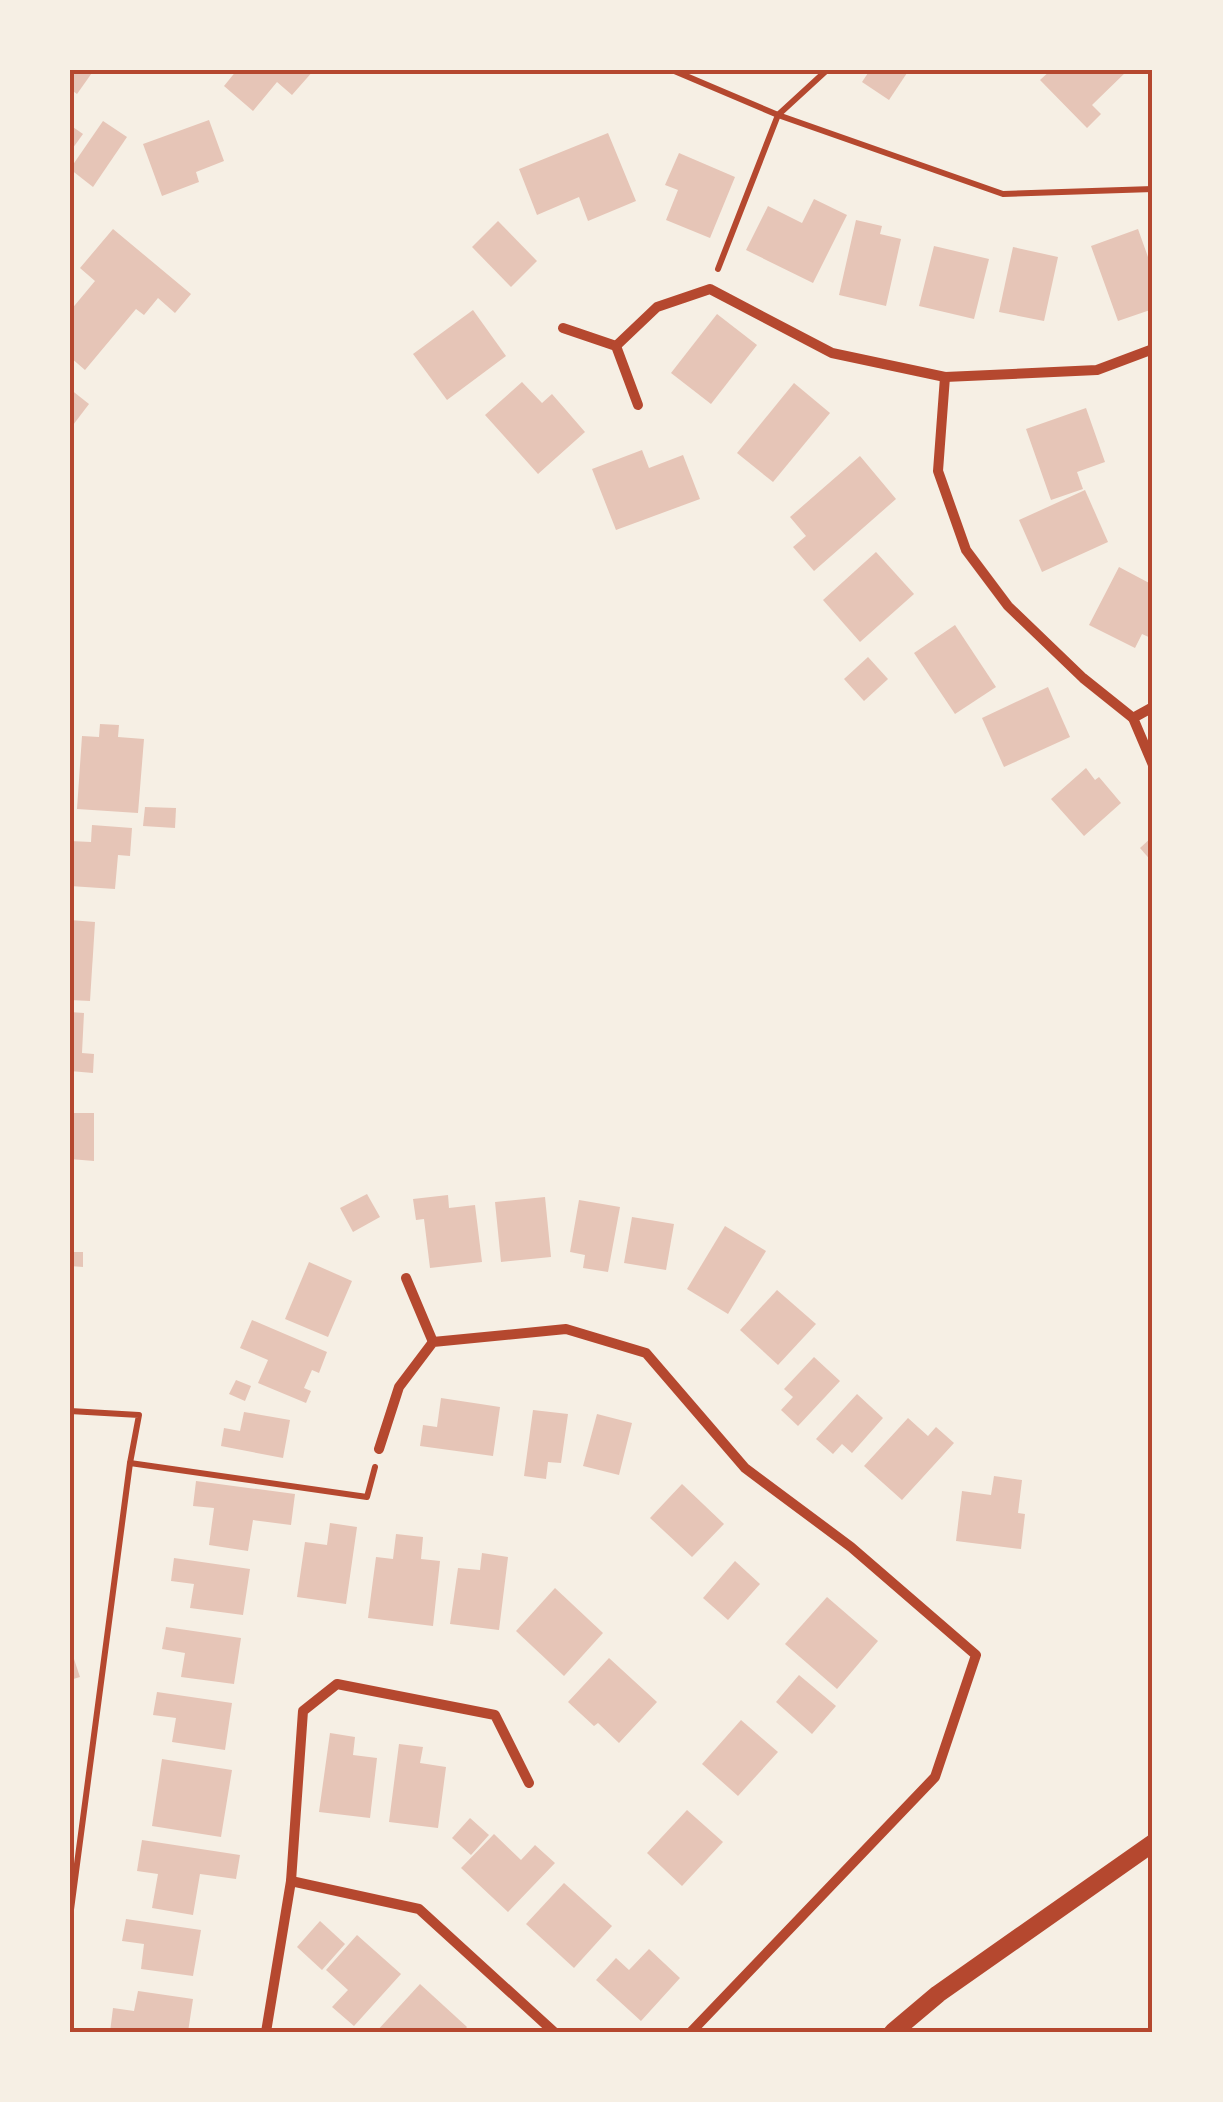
<svg xmlns="http://www.w3.org/2000/svg" width="1223" height="2102" font-family="Quicksand,sans-serif">
	<style>
		.building { fill: #e6c5b7 }
		.lines { fill: none; stroke-linecap: round; stroke-linejoin: round }
		.path { stroke: #b5482f; stroke-width: 6 }
		.minor { stroke: #b5482f; stroke-width: 10 }
		.tertiary { stroke: #b5482f; stroke-width: 18 }
		.neatline { fill: none; stroke: #b5482f; stroke-width: 4 }
	</style>
	<rect width="100%" height="100%" fill="#f6efe4"/>
	<g class="building">
		<polygon points="70,70 94,70 77,94 70,89"/>
		<polygon points="237,70 314,70 292,95 277,82 253,111 224,86"/>
		<polygon points="870,70 909,70 889,100 862,82"/>
		<polygon points="1051,70 1128,70 1092,105 1101,114 1087,128 1040,80"/>
		<polygon points="209,120 224,161 196,172 199,182 162,196 143,144"/>
		<polygon points="103,121 127,137 93,187 70,169"/>
		<polygon points="70,125 83,134 70,152"/>
		<polygon points="608,133 636,201 588,221 579,197 537,215 519,169"/>
		<polygon points="679,153 735,177 710,238 666,220 678,190 665,185"/>
		<polygon points="814,199 847,215 813,283 746,250 768,206 802,223"/>
		<polygon points="856,220 882,226 880,234 901,239 886,306 839,295"/>
		<polygon points="498,221 537,261 511,287 472,247"/>
		<polygon points="113,229 191,294 175,313 158,298 144,315 136,309 85,370 70,357 70,311 95,281 80,268"/>
		<polygon points="1138,229 1148,257 1153,256 1153,309 1118,321 1091,246"/>
		<polygon points="934,246 989,259 974,319 919,306"/>
		<polygon points="1013,247 1058,257 1044,321 999,312"/>
		<polygon points="473,310 506,356 447,400 413,354"/>
		<polygon points="717,314 757,345 711,404 671,373"/>
		<polygon points="522,382 542,403 552,394 585,432 538,474 485,415"/>
		<polygon points="794,383 830,413 773,482 737,453"/>
		<polygon points="70,389 89,404 70,429"/>
		<polygon points="1086,408 1105,462 1077,472 1083,489 1051,500 1026,429"/>
		<polygon points="642,450 649,468 683,455 700,499 616,530 592,469"/>
		<polygon points="860,456 896,499 814,571 793,547 806,536 790,517"/>
		<polygon points="1085,490 1108,542 1042,572 1019,520"/>
		<polygon points="876,552 914,594 860,642 823,600"/>
		<polygon points="1119,567 1153,585 1153,639 1142,634 1135,648 1089,625"/>
		<polygon points="955,625 996,687 955,714 914,653"/>
		<polygon points="868,657 888,679 864,701 844,679"/>
		<polygon points="1048,687 1070,737 1004,767 982,718"/>
		<polygon points="100,724 119,725 118,737 144,739 138,813 77,809 82,736 99,737"/>
		<polygon points="1086,768 1095,780 1099,777 1121,803 1084,836 1051,799"/>
		<polygon points="145,807 176,808 175,828 143,826"/>
		<polygon points="92,825 132,828 130,856 118,855 115,889 70,886 70,841 91,842"/>
		<polygon points="1153,836 1153,863 1140,848"/>
		<polygon points="70,920 95,922 90,1001 70,1000"/>
		<polygon points="70,1012 84,1013 82,1053 94,1054 93,1073 70,1071"/>
		<polygon points="70,1113 94,1113 94,1161 70,1159"/>
		<polygon points="367,1194 380,1217 353,1232 340,1208"/>
		<polygon points="448,1195 449,1208 475,1205 482,1262 430,1268 424,1219 416,1220 413,1199"/>
		<polygon points="545,1197 551,1257 501,1262 495,1202"/>
		<polygon points="579,1200 620,1207 608,1272 583,1268 585,1255 570,1252"/>
		<polygon points="632,1217 674,1224 666,1270 624,1263"/>
		<polygon points="725,1226 766,1251 728,1314 687,1289"/>
		<polygon points="70,1252 83,1252 83,1267 70,1266"/>
		<polygon points="309,1262 352,1281 328,1337 285,1319"/>
		<polygon points="777,1290 816,1324 778,1365 740,1330"/>
		<polygon points="252,1320 327,1352 319,1373 312,1370 304,1388 311,1391 306,1403 258,1383 268,1360 240,1348"/>
		<polygon points="814,1357 840,1381 798,1426 781,1410 793,1397 784,1389"/>
		<polygon points="236,1380 251,1386 245,1401 229,1394"/>
		<polygon points="857,1394 883,1418 852,1453 842,1444 833,1454 816,1439"/>
		<polygon points="441,1398 500,1407 493,1456 420,1446 423,1425 437,1427"/>
		<polygon points="533,1410 568,1414 561,1463 548,1462 546,1479 524,1476"/>
		<polygon points="244,1412 290,1420 283,1458 221,1446 224,1428 240,1431"/>
		<polygon points="597,1414 632,1423 619,1475 583,1466"/>
		<polygon points="908,1418 928,1436 936,1427 954,1443 902,1500 864,1466"/>
		<polygon points="994,1476 1022,1480 1018,1513 1025,1514 1021,1549 956,1541 962,1491 991,1495"/>
		<polygon points="196,1481 295,1494 291,1525 253,1520 248,1551 209,1545 214,1508 193,1506"/>
		<polygon points="682,1484 724,1524 692,1557 650,1518"/>
		<polygon points="330,1523 357,1527 346,1604 297,1597 305,1542 327,1545"/>
		<polygon points="396,1534 423,1537 421,1559 440,1561 433,1626 368,1618 376,1557 393,1559"/>
		<polygon points="482,1553 508,1557 499,1630 450,1624 458,1568 480,1570"/>
		<polygon points="174,1558 250,1569 243,1615 190,1608 194,1584 171,1581"/>
		<polygon points="735,1561 760,1584 728,1620 703,1598"/>
		<polygon points="555,1588 603,1633 564,1676 516,1631"/>
		<polygon points="827,1597 878,1641 837,1689 785,1644"/>
		<polygon points="166,1627 241,1638 234,1684 181,1677 185,1653 162,1649"/>
		<polygon points="70,1647 80,1677 70,1680"/>
		<polygon points="609,1658 657,1702 619,1743 598,1723 594,1726 568,1702"/>
		<polygon points="799,1675 836,1706 812,1734 776,1702"/>
		<polygon points="157,1692 232,1703 225,1750 172,1742 176,1718 153,1715"/>
		<polygon points="741,1720 778,1752 738,1796 702,1764"/>
		<polygon points="330,1733 355,1737 353,1755 377,1758 370,1818 319,1812"/>
		<polygon points="399,1744 423,1747 420,1763 446,1767 438,1828 389,1822"/>
		<polygon points="162,1759 232,1770 221,1837 152,1826"/>
		<polygon points="687,1810 723,1842 682,1886 647,1853"/>
		<polygon points="470,1818 489,1835 471,1855 452,1838"/>
		<polygon points="494,1834 521,1860 535,1845 555,1863 508,1912 461,1868"/>
		<polygon points="142,1840 240,1855 236,1879 200,1874 193,1915 152,1908 158,1874 137,1871"/>
		<polygon points="564,1883 612,1926 574,1968 526,1924"/>
		<polygon points="126,1919 201,1930 193,1976 141,1969 144,1944 122,1941"/>
		<polygon points="320,1921 345,1944 322,1970 297,1947"/>
		<polygon points="357,1935 401,1974 354,2026 332,2007 348,1990 326,1970"/>
		<polygon points="649,1949 680,1978 641,2021 596,1980 616,1958 629,1970"/>
		<polygon points="420,1984 467,2027 463,2032 376,2032"/>
		<polygon points="138,1991 193,1999 188,2032 110,2032 113,2008 134,2011"/>
	</g>
	<g class="lines">
		<g class="path">
			<polyline points="672,70 778,115 1003,194 1153,189"/>
			<polyline points="718,269 778,115 827,70"/>
			<polyline points="70,1411 139,1415 130,1463"/>
			<polyline points="70,1917 130,1463 367,1497 375,1467"/>
		</g>
		<g class="minor">
			<polyline points="563,328 616,346 638,405"/>
			<polyline points="616,346 657,307 710,289 832,353 945,377 1097,370 1153,349"/>
			<polyline points="945,377 938,471 966,550 1008,606 1083,678 1133,718"/>
			<polyline points="1153,707 1133,718 1153,765"/>
			<polyline points="406,1278 433,1342"/>
			<polyline points="379,1449 399,1387 433,1342 566,1329 646,1353 745,1468 851,1547 976,1655 935,1777 691,2032"/>
			<polyline points="291,1881 303,1711 337,1684 495,1715 529,1783"/>
			<polyline points="266,2032 291,1881 419,1909 554,2032"/>
		</g>
		<polyline class="tertiary" points="893,2032 938,1994 1153,1843"/>
	</g>
	<rect width="1223" height="2102" fill="none" stroke="#f6efe4" stroke-width="145"/>
	<rect x="72" y="72" width="1078" height="1958" class="neatline"/>
</svg>
